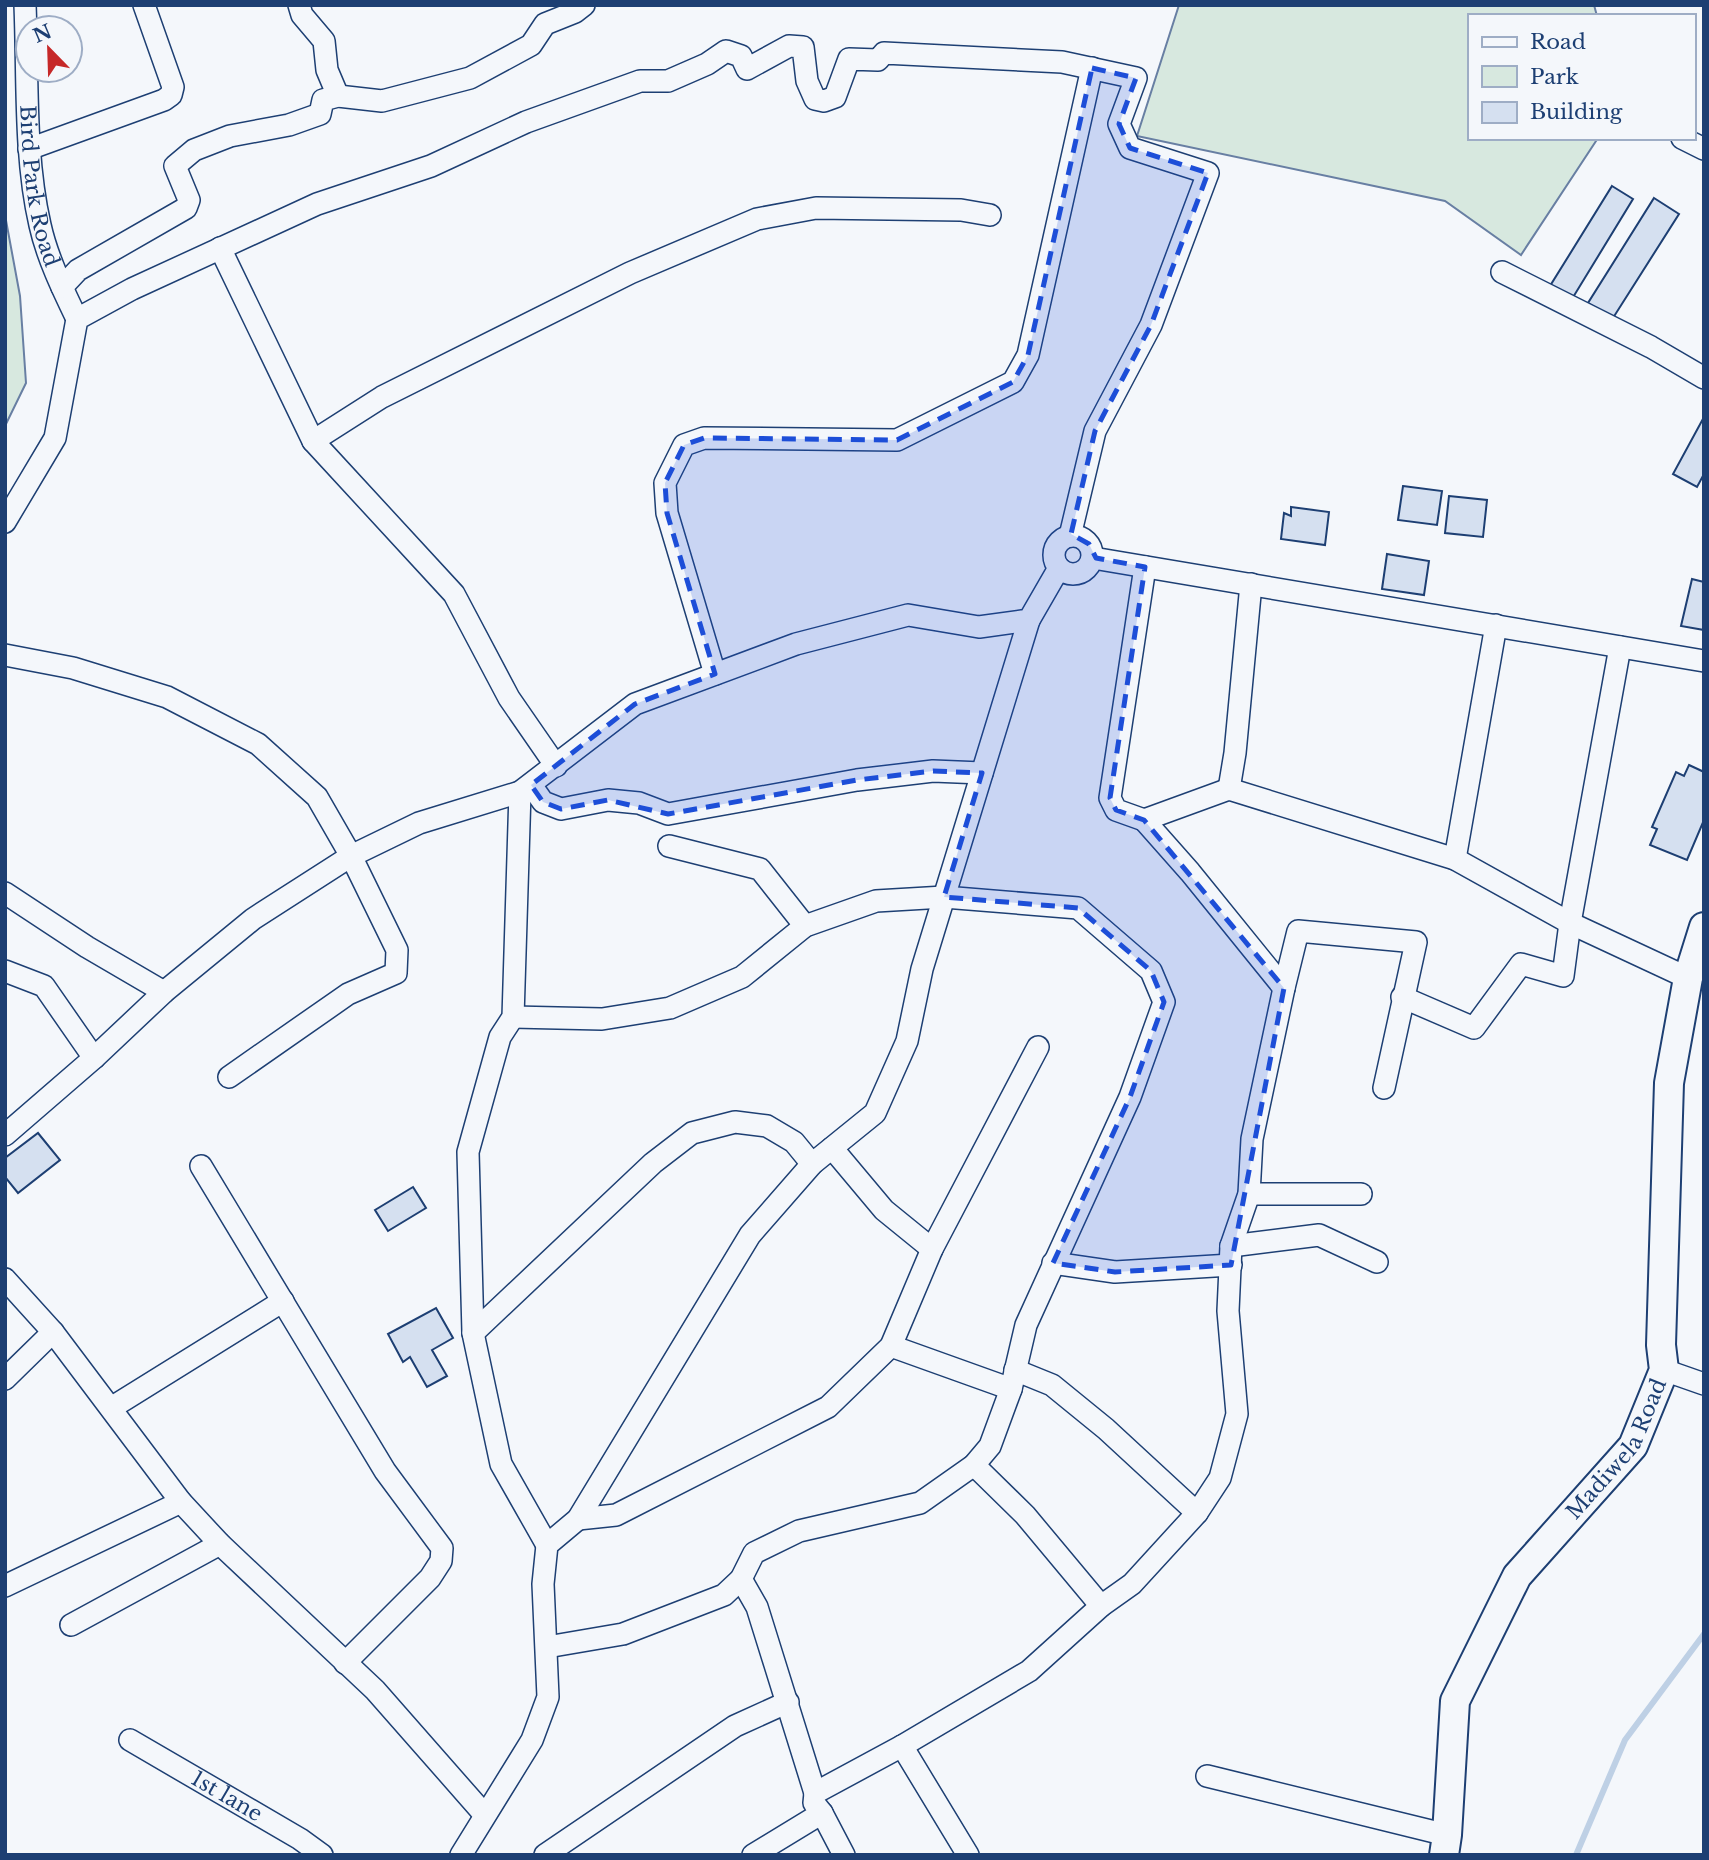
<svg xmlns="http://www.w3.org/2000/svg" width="1709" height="1860" font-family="'Libre Baskerville',serif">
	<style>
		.green { fill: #d7e8df; stroke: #687fa3; stroke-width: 2 }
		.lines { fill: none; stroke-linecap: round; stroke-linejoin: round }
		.stream { stroke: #bed0e5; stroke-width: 6 }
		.building { fill: #d5e0f0; stroke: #1d3f73; stroke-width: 2 }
		.minor-casing { stroke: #1d3f73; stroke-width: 24 }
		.major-casing { stroke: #1d3f73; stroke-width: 32 }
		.minor { stroke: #f4f7fb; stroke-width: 21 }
		.major { stroke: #f4f7fb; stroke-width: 28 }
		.marked { fill: #1d4ed8; fill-opacity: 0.2; stroke: #1d4ed8; stroke-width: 5; stroke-dasharray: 14 9; stroke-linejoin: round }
		.labels { text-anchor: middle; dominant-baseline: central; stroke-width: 5; stroke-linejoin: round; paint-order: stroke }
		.street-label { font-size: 21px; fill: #1d3f73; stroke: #f4f7fb }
	</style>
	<rect width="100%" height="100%" fill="#f4f7fb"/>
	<g class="green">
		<polygon points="1179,5 1594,5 1597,16 1469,16 1469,138 1598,138 1521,255 1445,201 1137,136"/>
		<polygon points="5,215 20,296 26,383 5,426"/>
	</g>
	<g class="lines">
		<polyline class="stream" points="1576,1855 1625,1740 1704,1634"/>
	</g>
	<g class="building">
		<polygon points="1612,186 1633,199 1572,299 1550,286"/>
		<polygon points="1654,198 1679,214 1613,318 1588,303"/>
		<polygon points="1704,417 1704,474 1697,487 1673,474"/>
		<polygon points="1403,486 1442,491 1437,525 1398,520"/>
		<polygon points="1449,496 1487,500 1483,537 1445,533"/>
		<polygon points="1291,507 1329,512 1325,545 1281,539 1284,513 1291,516"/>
		<polygon points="1387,554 1429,561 1424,595 1382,589"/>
		<polygon points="1692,579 1704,582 1704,630 1681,626"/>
		<polygon points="1689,765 1704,772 1704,820 1687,860 1650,845 1657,829 1652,827 1676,772 1684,776"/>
		<polygon points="38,1133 60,1160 18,1193 5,1177 5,1158"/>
		<polygon points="413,1187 426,1208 388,1231 375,1210"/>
		<polygon points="436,1308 453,1338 432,1350 447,1376 427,1387 410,1357 403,1362 388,1334"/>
	</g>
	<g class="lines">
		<g class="minor-casing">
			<g id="minor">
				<path id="s1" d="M 25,5 C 28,76 24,156 40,225 C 47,257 63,290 77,319"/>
				<polyline points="299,5 302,15 324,41 327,70 338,96"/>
				<polyline points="1682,138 1704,149"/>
				<polyline points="29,149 164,100 171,95 173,87 144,5"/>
				<polyline points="220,248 313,441"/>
				<polyline points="1502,272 1651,347 1704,378"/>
				<polyline points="62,287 78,270 186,208 189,200 175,166 194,150 230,136 289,125 320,114 323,100 338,96 382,101 470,78 531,45 545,24 575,12 584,5"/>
				<polyline points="5,522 55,438 77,319 132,289 317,204 431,166 526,122 640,81 668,81 707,64 726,51 741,56 747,69 789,46 803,47 807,81 815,99 824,101 835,97 849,59 878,60 884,53 1062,62 1136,78 1119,124 1130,148 1208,173 1151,325 1095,431 1070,536"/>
				<circle cx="1073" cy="555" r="19"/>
				<polyline points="1093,558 1704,661"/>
				<polyline points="1145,567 1110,798 1116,810 1144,820 1229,789 1455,859 1570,923 1688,978"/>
				<polyline points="5,655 73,668 167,697 258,744 317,797 351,856 397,950 396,973 348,994 229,1077"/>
				<polyline points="715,674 667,513 665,483 684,445 704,438 897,440 1013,382 1028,355 1092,68"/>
				<polyline points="556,766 509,698 454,594 313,441 382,397 630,273 757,219 816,208 961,210 990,215"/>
				<polyline points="531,785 543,802 561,809 608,800 639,803 668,814 857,780 933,771 982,773"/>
				<polyline points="1229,789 1235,753 1251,584"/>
				<polyline points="520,792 513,1017 500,1037 468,1152 473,1333 501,1464 547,1545"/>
				<polyline points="1144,820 1190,872 1284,988"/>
				<polyline points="669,846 760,869 805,926"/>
				<polyline points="1455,859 1496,625"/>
				<polyline points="5,893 87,947 164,992"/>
				<polyline points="5,971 44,986 94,1058"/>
				<polyline points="1402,997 1474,1028 1521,964 1563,976 1570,923 1620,647"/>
				<polyline points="513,1017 602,1019 670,1008 742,977 805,926 876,901 944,897 1078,908 1151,971 1164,1002 1130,1097 1026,1325 1011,1389 990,1446 974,1465 920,1503 799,1531 754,1553 741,1579 724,1595 623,1634 547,1647"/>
				<polyline points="5,1135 94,1058 164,992 253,919 351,856 419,823 520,792 635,704 796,644 908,615 979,627 1029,620 1059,568"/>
				<polyline points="832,1148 884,1210 932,1249"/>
				<polyline points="201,1166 385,1471 442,1548 441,1561 430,1578 345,1663"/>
				<polyline points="1249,1194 1361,1194"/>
				<polyline points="1231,1246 1319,1235 1377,1262"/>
				<polyline points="1053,1263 1115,1272 1231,1265"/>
				<polyline points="5,1279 53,1332 181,1502 220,1544 375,1690 484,1814"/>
				<polyline points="473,1333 653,1163 692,1133 735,1122 767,1126 794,1142 812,1164"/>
				<polyline points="891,1346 1011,1389"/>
				<polyline points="1015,1370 1052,1385 1106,1429 1197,1513"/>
				<polyline points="1664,1370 1704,1384"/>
				<polyline points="5,1379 53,1332"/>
				<polyline points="111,1408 283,1301"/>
				<polyline points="974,1465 1025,1515 1101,1606"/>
				<polyline points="578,1519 616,1515 828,1407 891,1346 932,1249 1038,1047"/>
				<polyline points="741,1579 757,1607 815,1793"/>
				<polyline points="5,1586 181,1502"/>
				<polyline points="71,1625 220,1544"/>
				<path id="s2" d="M 130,1740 L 300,1839 L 322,1855"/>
				<polyline points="902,1746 968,1855"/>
				<polyline points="1207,1776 1447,1835"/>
				<polyline points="822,1813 844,1855"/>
				<polyline points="461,1855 532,1740 548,1697 543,1584 547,1545 578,1519 750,1235 812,1164 875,1113 907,1041 922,969 1029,620"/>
				<polyline points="545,1855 735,1726 788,1702"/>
				<polyline points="753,1855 822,1813 814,1803 815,1793 902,1746 1029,1671 1101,1606 1132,1584 1197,1513 1220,1478 1237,1414 1228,1311 1231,1246 1249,1194 1252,1139 1284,988 1298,931 1416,942 1384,1088"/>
			</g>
		</g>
		<g class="major-casing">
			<g id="major">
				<path id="s3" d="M 1444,1855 L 1447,1835 L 1455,1701 L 1517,1576 L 1633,1446 L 1664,1370 L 1661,1345 L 1669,1083 L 1688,978 L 1704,927"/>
			</g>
		</g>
		<use href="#minor" class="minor"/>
		<use href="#major" class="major"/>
	</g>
	<path class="marked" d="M 1092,68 L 1136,78 L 1119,124 L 1130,148 L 1208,173 L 1151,325 L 1095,431 L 1071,534 L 1089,544 L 1096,558 L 1145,567 L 1110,798 L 1116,810 L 1144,820 L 1284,988 L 1231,1265 L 1115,1272 L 1053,1263 L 1130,1097 L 1164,1002 L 1151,971 L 1078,908 L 944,897 L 982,773 L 933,771 L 857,780 L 668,814 L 608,800 L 561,809 L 543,802 L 531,785 L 635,704 L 715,674 L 667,513 L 665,483 L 684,445 L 704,438 L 897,440 L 1013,382 L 1028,355 Z"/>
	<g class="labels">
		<g class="street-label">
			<text stroke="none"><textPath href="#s1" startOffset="182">Bird Park Road</textPath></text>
			<text stroke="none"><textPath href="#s3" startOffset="457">Madiwela Road</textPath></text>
			<text stroke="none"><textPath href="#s2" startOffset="112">1st lane</textPath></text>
		</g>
	</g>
	<rect width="1709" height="1860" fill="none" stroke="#1d3f73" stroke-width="14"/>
	<rect x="1468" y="14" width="228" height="126" fill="#f4f7fb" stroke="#9eadc5" stroke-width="2"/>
	<rect x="1482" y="37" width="35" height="10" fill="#f4f7fb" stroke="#9eadc5" stroke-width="2"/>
	<text x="1530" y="49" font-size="21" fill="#1d3f73">Road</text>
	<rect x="1482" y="66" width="35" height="21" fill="#d7e8df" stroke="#9eadc5" stroke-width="2"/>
	<text x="1530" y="84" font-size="21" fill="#1d3f73">Park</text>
	<rect x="1482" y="102" width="35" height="21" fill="#d5e0f0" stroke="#9eadc5" stroke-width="2"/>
	<text x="1530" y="119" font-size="21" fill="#1d3f73">Building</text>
	<g transform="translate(49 49) rotate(337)"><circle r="33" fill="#f4f7fb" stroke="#9eadc5" stroke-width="2"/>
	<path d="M0-5L12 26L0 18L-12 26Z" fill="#c62828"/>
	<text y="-10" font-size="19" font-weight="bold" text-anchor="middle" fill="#1d3f73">N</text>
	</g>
</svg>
